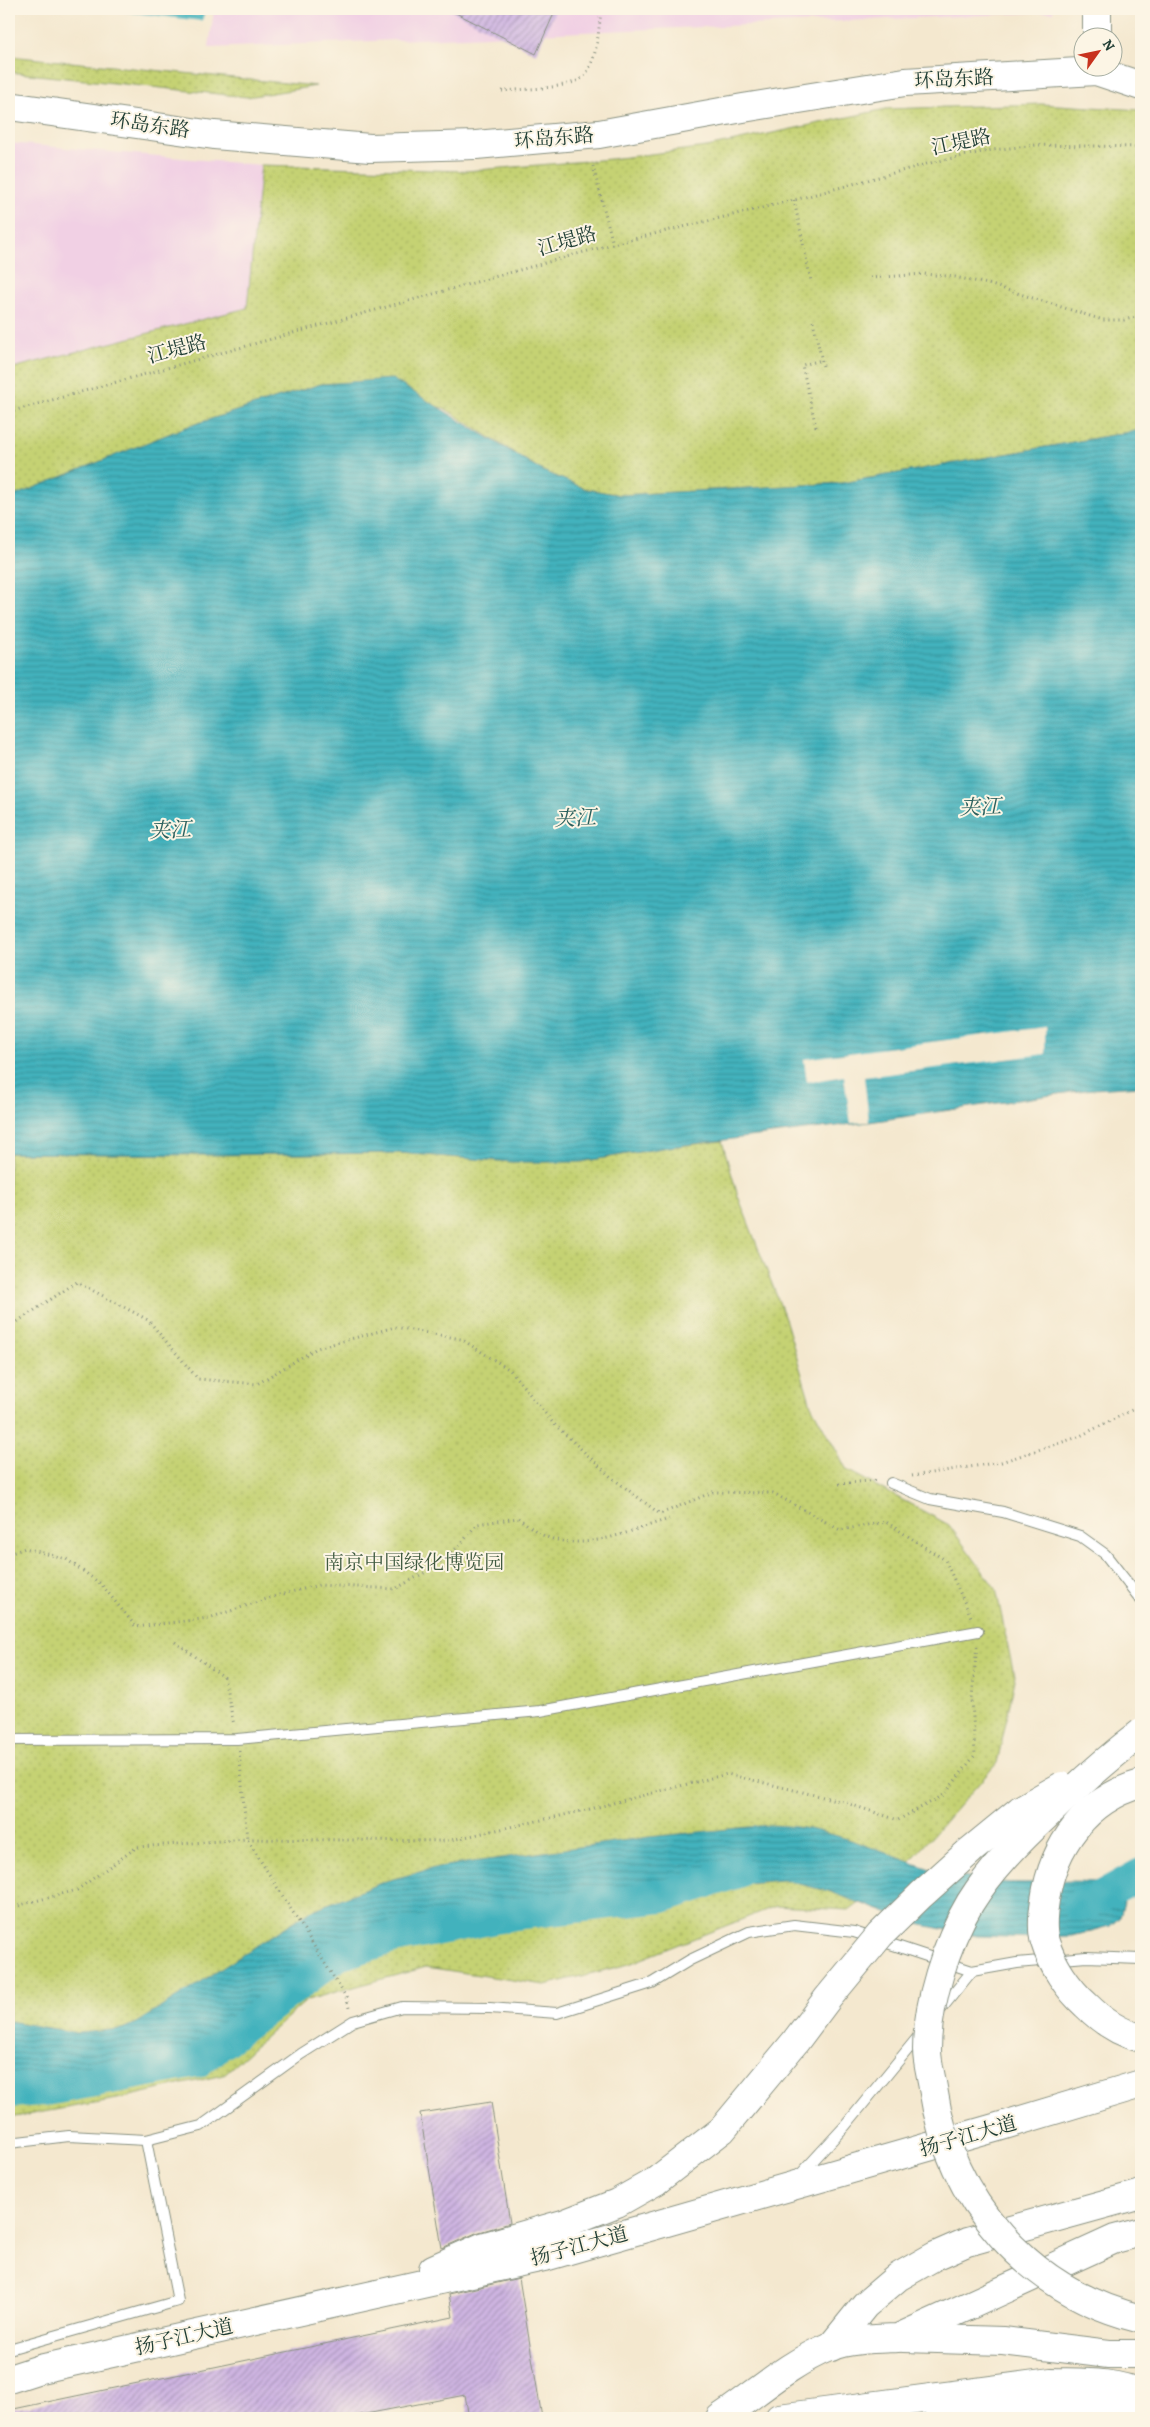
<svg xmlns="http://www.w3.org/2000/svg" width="1150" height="2427" font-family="Alegreya,'Noto Serif SC',serif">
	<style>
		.built { fill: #f1d0e4 }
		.grass { fill: url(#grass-dots); stroke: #728854 }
		.water { fill: url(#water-rules); stroke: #317878 }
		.pier { fill: #f4e8cf }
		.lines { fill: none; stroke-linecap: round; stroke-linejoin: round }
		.stream { stroke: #43b2bd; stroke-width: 5.5 }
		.river { stroke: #43b2bd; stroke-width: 32 }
		.building { fill: url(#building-hatch) }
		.lane-casing { stroke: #8a9282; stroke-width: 12 }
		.secondary-casing { stroke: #8a9282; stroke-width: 30 }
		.primary-casing { stroke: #8a9282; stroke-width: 30 }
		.highway-casing { stroke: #8a9282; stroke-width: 30 }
		.path { stroke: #8a9282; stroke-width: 3; stroke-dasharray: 1 4; stroke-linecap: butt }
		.lane { stroke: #fff; stroke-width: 10 }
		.secondary { stroke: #fff; stroke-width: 28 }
		.primary { stroke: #fff; stroke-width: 28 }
		.highway { stroke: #fff; stroke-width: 28 }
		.highway-bridge-casing { stroke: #8a9282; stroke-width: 30; stroke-linecap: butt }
		.highway-bridge { stroke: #fff; stroke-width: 28 }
		.labels { text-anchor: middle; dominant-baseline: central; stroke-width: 4; stroke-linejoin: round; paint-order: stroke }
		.street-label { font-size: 20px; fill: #1f3d34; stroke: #fcf5e5 }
		.park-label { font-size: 20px; fill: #405b41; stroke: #fcf5e5 }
		.water-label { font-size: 21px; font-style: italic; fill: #2a605d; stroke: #fcf5e5 }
	</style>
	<defs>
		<pattern id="grass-dots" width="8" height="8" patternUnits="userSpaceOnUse" patternTransform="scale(1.25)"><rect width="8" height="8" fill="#c5d273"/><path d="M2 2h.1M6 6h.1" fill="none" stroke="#a9b564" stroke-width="1.8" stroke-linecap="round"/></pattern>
		<pattern id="water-rules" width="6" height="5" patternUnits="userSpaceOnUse" patternTransform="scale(1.25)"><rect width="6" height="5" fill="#43b2bd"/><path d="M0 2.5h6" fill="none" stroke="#37929a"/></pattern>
		<pattern id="building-hatch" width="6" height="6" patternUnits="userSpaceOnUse" patternTransform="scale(1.25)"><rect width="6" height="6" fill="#cfb5e2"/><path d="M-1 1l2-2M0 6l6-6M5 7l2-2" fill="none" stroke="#a794b8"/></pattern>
	</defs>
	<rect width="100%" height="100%" fill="#fcf5e5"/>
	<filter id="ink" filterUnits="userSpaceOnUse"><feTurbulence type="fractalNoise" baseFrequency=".02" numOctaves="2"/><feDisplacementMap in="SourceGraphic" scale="10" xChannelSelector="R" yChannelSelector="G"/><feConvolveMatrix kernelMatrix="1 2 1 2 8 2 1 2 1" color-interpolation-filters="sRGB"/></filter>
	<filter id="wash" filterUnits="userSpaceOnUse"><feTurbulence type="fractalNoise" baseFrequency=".0096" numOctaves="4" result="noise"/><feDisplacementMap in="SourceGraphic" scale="20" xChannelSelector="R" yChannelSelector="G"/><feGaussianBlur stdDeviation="1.12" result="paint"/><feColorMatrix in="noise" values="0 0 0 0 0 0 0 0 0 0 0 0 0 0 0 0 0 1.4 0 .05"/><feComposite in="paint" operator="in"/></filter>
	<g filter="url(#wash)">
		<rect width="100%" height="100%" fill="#f4e8cf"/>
		<g class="built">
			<polygon points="214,9 1053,9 1053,12 209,48"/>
			<polygon points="9,143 261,165 247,308 9,369"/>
		</g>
		<g class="grass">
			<polygon points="9,56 316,86 247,97 9,72"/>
			<polygon points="1041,104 1141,110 1141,430 842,483 620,495 586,489 543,471 444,408 321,384 186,427 9,498 9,369 247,308 261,165 466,171 611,159 707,147 886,109"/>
			<polygon points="722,1141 738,1196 784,1315 811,1405 847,1470 949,1525 996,1589 1015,1680 997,1763 905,1867 849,1910 776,1906 629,1964 545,1985 426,1967 307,2000 223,2075 117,2099 9,2118 9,1153 206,1155 400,1153 512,1162 580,1162 668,1147"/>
		</g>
		<g class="water">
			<polygon points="392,379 543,471 586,489 620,495 842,483 1141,430 1141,1086 1092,1089 869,1122 668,1147 580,1162 512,1162 400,1153 206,1155 9,1153 9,498 186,427 321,384"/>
			<path d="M 769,1825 C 834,1826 880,1854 940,1872 C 956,1876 975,1879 992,1881 C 1034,1887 1077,1875 1117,1886 L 1124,1903 L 1120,1917 L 1110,1926 L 1073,1936 L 1035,1938 L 977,1936 L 917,1924 L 828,1891 L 782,1880 L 649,1891 L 443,1920 L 398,1933 L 332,1959 L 158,2072 L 128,2082 L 67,2088 L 9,2077 L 9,2021 L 78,2033 L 122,2029 L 136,2023 L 190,1989 L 310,1911 L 386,1881 L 438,1867 L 649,1837 Z"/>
		</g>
		<polygon class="pier" points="1045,1027 1045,1054 864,1077 869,1122 851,1123 844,1076 807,1082 804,1059"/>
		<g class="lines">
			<polyline class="stream" points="121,9 200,18 203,9"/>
			<g class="river">
				<polyline points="1078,1905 1087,1904 1141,1874"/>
				<polyline points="9,2092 46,2090 197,2062 338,1955 389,1939 515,1914 662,1897 738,1872"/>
			</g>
		</g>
		<g id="blocks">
			<g class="building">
				<polygon points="448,9 556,9 536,54"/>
				<polygon points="491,2102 510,2223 476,2233 442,2248 420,2113"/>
				<polygon points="519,2278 542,2418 469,2418 465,2395 345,2418 9,2418 9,2410 453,2317 449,2294"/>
			</g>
		</g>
	</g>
	<g filter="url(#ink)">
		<use href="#blocks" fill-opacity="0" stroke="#8a9282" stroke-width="1"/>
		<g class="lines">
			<g class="lane-casing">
				<g id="lane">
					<polyline points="891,1483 930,1499 1003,1512 1080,1536 1105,1554 1141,1600"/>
					<polyline points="9,1740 237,1739 540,1711 978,1631"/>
					<polyline points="938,2013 972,1971"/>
					<polyline points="9,2143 69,2136 146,2140 201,2126 301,2054 353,2021 402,2007 490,2008 557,2013 652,1983 690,1960 749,1932 794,1925 854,1932 972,1971 1017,1963 1086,1957 1141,1959"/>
					<polyline points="799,2176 845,2126 922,2032"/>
					<polyline points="9,2349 178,2301 146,2140"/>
				</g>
			</g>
			<g class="secondary-casing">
				<g id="secondary">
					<polyline points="1097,38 1097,9"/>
					<polyline points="9,106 214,135 370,148 476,145 599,134 743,108 905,82 1096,71 1141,86"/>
				</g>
			</g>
			<g class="primary-casing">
				<path id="primary" d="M 938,2418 C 1003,2407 1077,2392 1140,2418"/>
			</g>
			<g class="highway-casing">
				<g id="highway">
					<polyline points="433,2269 482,2247 563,2224 617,2203 656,2181"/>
					<polyline points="904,2338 1003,2341 1109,2354 1141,2354"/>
					<polyline points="831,2347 865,2305 898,2277 935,2256 967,2242 1141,2194"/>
					<polyline points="9,2379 40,2369 548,2256 998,2127 1141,2084"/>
					<path d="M 720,2418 C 756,2394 788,2364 829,2347 C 850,2339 876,2339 898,2338 L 1115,2239 L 1141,2232"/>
					<path d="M 779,2418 L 1051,2382 C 1080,2383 1115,2381 1141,2394"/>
				</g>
			</g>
			<g class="path">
				<path d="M 502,91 C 521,89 568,89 582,78 C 597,65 599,28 601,9"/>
				<polyline points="593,166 613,244"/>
				<polyline points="794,200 811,281"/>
				<polyline points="870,278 924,274 955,277 988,284 1103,320 1124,320 1141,316"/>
				<polyline points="813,321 823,366"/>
				<polyline points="9,412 613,244 794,200 934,162 992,150 1037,145 1141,147"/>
				<polyline points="816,427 802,365 822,360"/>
				<polyline points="9,1327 77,1282 148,1320 198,1379 257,1384 317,1348 395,1327 461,1339 510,1370 553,1423 611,1477 660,1514 713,1492 773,1493 840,1530 886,1522 945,1560 972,1619"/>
				<polyline points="912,1476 1001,1462 1078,1437 1134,1409 1141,1408"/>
				<polyline points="839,1484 878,1480"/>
				<path d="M 9,1554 L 25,1548 L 66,1559 L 101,1584 L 136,1627 L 209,1618 L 279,1595 L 319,1585 L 395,1589 L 433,1568 L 459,1546 L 477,1524 L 518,1518 C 527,1524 537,1533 547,1537 C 588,1552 630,1530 669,1519"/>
				<polyline points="175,1642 224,1677 234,1725"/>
				<polyline points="239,1751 247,1839 346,1997 349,2008"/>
				<polyline points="9,1908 77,1890 137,1847 247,1839 447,1841 582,1811 727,1774 840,1801 898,1820 944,1795 975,1755 972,1698 977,1644"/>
			</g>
			<use href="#lane" class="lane"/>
			<use href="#secondary" class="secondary"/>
			<use href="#primary" class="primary"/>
			<use href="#highway" class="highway"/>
			<g class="highway-bridge-casing">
				<g id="highway-bridge">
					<path d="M 1141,1733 C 1108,1758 1078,1785 1048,1814 C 1019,1841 991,1869 970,1903 C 946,1943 927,2004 927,2050 C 927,2062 931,2076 933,2088 C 950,2202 1029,2291 1141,2319"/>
					<path d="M 1141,1784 C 1087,1799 1053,1845 1045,1900 C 1043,1913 1041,1929 1045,1942 C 1052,1965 1068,1989 1086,2005 C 1101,2020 1120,2033 1141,2038"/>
					<polyline points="656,2181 722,2130 795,2042 828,1998 880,1935 921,1895 971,1850 1020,1810 1062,1786"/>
				</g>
			</g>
			<use href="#highway-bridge" class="highway-bridge"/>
		</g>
	</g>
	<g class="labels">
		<g class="street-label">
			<text transform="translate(954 79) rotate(-3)">环岛东路</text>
			<text transform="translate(150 125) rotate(8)">环岛东路</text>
			<text transform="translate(554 138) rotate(-5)">环岛东路</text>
			<text transform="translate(961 142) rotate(-12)">江堤路</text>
			<text transform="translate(567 241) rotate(-16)">江堤路</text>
			<text transform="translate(177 349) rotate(-15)">江堤路</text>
			<text transform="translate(968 2136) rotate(-16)">扬子江大道</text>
			<text transform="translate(579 2246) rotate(-15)">扬子江大道</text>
			<text transform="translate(184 2337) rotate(-13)">扬子江大道</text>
		</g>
		<g class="park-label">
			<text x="414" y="1562">南京中国绿化博览园</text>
		</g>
		<g class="water-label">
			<text transform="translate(980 807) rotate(-2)">夹江</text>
			<text transform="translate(575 818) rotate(-2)">夹江</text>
			<text transform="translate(170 830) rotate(-2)">夹江</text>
		</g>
	</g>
	<rect width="1150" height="2427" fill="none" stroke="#fcf5e5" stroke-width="30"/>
	<g transform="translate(1098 52) rotate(57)"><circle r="24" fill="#fcf5e5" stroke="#a4ab9e"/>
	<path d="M0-4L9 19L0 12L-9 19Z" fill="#c8321e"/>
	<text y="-8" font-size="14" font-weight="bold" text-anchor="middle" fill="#1f3d34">N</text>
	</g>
</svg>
